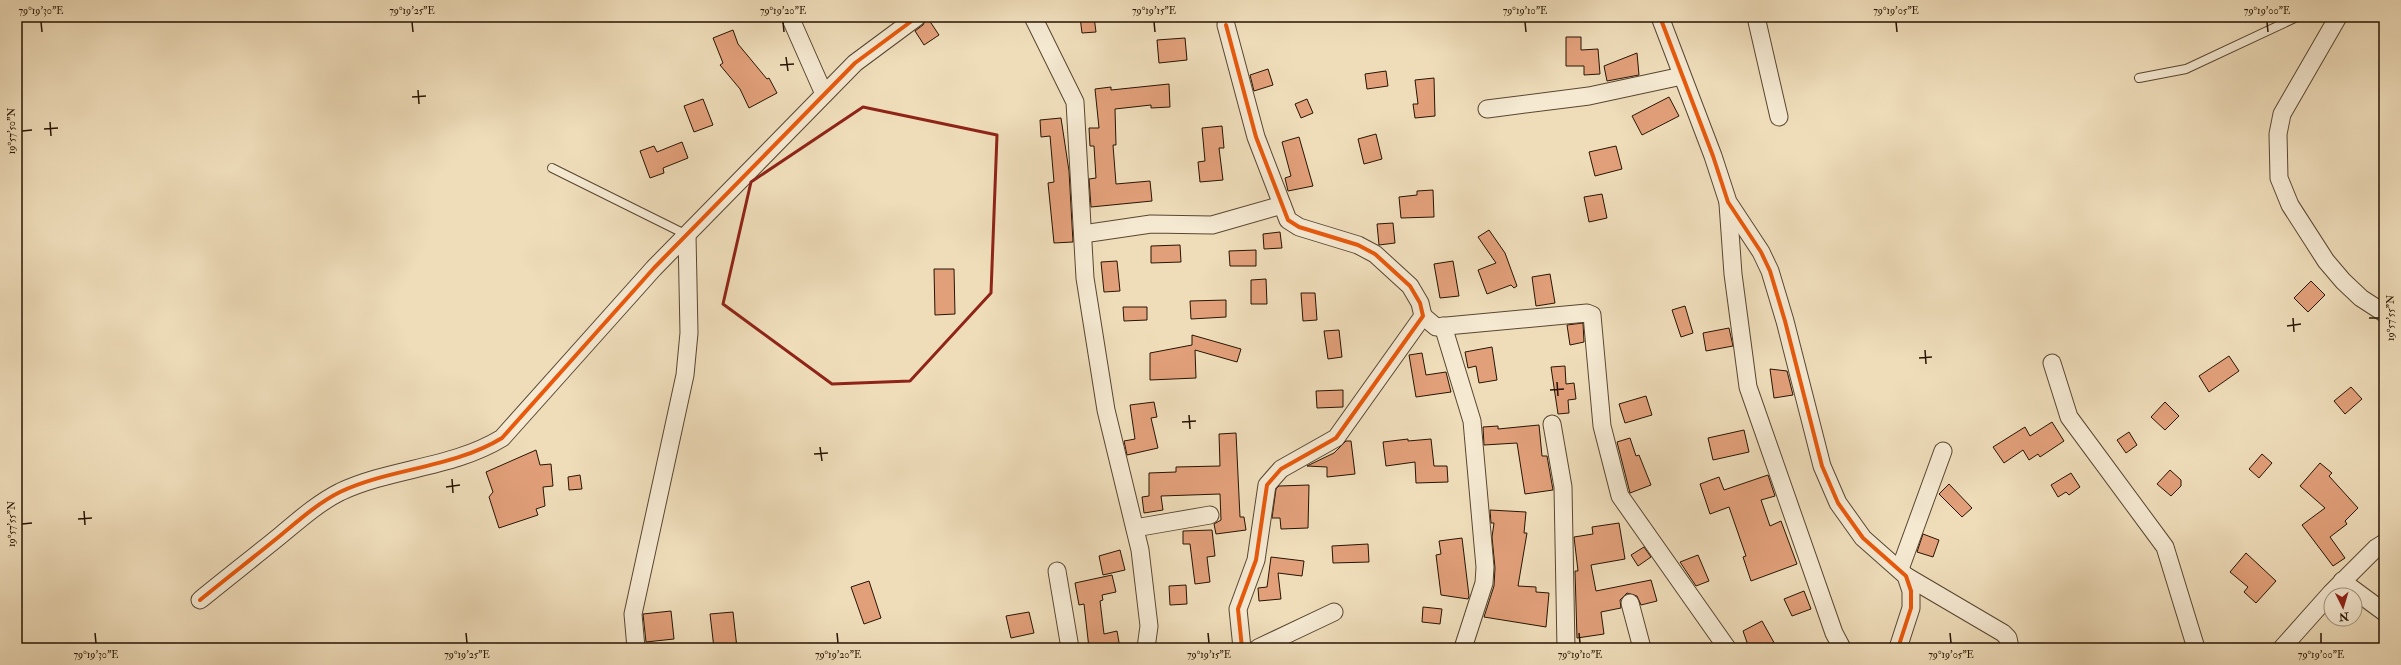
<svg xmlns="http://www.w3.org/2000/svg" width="2401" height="665" font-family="'IM FELL Double Pica',serif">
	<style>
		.building { fill: #e2a07a; stroke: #271402 }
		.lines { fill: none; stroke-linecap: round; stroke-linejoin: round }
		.service-casing { stroke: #594630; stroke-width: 10 }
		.minor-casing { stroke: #594630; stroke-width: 19 }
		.service { stroke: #f5e9d2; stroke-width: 8 }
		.minor { stroke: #f5e9d2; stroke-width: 17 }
		.cycleway-casing { stroke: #f5e9d2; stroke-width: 6 }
		.cycleway { stroke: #e8590c; stroke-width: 4 }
		.marked { fill: none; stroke: #8f2418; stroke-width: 3; stroke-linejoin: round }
		.ticks { fill: none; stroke: #271402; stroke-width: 1.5 }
		.neatline { fill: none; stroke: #271402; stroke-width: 1.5 }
		.ticks-label { font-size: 10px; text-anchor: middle; fill: #271402 }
	</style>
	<rect width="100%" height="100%" fill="#efddba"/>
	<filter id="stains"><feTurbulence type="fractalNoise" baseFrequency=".005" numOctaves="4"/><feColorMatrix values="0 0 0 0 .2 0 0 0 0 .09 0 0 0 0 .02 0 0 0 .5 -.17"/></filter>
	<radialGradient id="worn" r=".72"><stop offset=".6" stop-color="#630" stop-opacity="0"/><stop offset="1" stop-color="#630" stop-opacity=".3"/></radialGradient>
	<g class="building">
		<polygon points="927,17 939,35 924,45 915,31 923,25"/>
		<polygon points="1080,17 1094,17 1096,32 1082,33"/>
		<polygon points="733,30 738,44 767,79 769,78 777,93 749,108 740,89 720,65 723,63 713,38"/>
		<polygon points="1566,37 1581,37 1581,50 1598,49 1600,74 1584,75 1584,66 1566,66"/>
		<polygon points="1185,38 1187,60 1159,63 1157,40"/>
		<polygon points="1637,53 1639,75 1607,81 1604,66"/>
		<polygon points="1268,69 1273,85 1254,91 1250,75"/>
		<polygon points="1386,71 1388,86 1367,89 1365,74"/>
		<polygon points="1434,78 1435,116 1415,118 1413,104 1418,104 1415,80"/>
		<polygon points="1169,84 1170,107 1151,108 1151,105 1115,109 1116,145 1113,145 1116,184 1150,181 1152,201 1091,207 1089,179 1096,178 1094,146 1090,146 1089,128 1099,128 1095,89 1111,87 1111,90"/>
		<polygon points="1669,97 1679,116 1642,135 1632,116"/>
		<polygon points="703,99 713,125 694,132 684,106"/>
		<polygon points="1307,99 1313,113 1301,118 1295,104"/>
		<polygon points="1061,118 1069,171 1073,242 1054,243 1048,183 1054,182 1050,136 1041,137 1040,120"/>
		<polygon points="1222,126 1224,148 1219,148 1223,180 1200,182 1198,162 1205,161 1202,128"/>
		<polygon points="1376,134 1382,159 1364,164 1358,139"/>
		<polygon points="1299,137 1313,186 1288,191 1285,178 1291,176 1282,142"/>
		<polygon points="682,142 688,158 663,168 664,173 650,178 640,151 654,146 657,152"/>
		<polygon points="1616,146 1622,169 1595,176 1589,152"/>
		<polygon points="1433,190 1434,217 1401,218 1399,197 1417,195 1417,191"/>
		<polygon points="1602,194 1607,218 1589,222 1584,197"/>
		<polygon points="1393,223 1395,243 1379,245 1377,224"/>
		<polygon points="1489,230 1505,253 1517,286 1514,288 1511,285 1487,294 1478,270 1496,263 1478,237"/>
		<polygon points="1280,232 1282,248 1264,249 1263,234"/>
		<polygon points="1180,245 1181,262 1151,263 1151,246"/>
		<polygon points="1256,250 1256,266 1230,266 1229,251"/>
		<polygon points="1117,261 1120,291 1104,292 1101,262"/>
		<polygon points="1453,261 1459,296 1440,298 1434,264"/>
		<polygon points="934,269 954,269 955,314 935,315"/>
		<polygon points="1550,274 1555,303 1536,306 1532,277"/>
		<polygon points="1266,279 1267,304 1251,304 1251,280"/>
		<polygon points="2311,281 2325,295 2308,312 2294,298"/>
		<polygon points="1301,293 1315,293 1317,320 1303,321"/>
		<polygon points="1226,300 1226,317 1191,319 1190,301"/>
		<polygon points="1685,306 1693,333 1681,337 1672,310"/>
		<polygon points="1123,307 1147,307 1147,320 1124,321"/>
		<polygon points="1583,323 1584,342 1570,345 1567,325"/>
		<polygon points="1729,328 1733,346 1706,351 1703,333"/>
		<polygon points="1339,330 1342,357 1328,359 1324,331"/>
		<polygon points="1192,335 1241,349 1237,362 1195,350 1196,378 1150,380 1150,353 1192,345"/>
		<polygon points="1492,347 1497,380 1479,383 1476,366 1468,368 1465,352"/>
		<polygon points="1422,353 1426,375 1446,372 1451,392 1416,397 1409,355"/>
		<polygon points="2229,356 2239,371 2209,392 2199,376"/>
		<polygon points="1565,366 1566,384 1574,383 1576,399 1568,400 1569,413 1558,414 1551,367"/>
		<polygon points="1770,369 1787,371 1793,395 1774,398"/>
		<polygon points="2351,387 2362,399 2345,414 2334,401"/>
		<polygon points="1343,390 1343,407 1317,408 1316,391"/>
		<polygon points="1646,396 1652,415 1625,423 1619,404"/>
		<polygon points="1154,402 1157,417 1151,418 1158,448 1127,455 1124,441 1135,439 1130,405"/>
		<polygon points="2165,402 2179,416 2165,430 2151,417"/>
		<polygon points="2052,422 2064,441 2040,457 2038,454 2029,460 2023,450 2004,463 1993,447 2025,427 2030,436"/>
		<polygon points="1539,425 1542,456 1547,456 1553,490 1525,494 1517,443 1484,445 1483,427 1498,426 1498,429"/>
		<polygon points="1744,430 1749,452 1713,460 1708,438"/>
		<polygon points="2129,432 2137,445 2126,453 2117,440"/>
		<polygon points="1236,433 1240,517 1244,517 1246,530 1216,534 1214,524 1221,520 1220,494 1161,496 1163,510 1144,513 1142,497 1149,496 1149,473 1176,472 1176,467 1220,466 1219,434"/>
		<polygon points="1630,438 1636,456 1639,455 1651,485 1630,493 1617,442"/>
		<polygon points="1408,439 1408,441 1431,439 1434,466 1447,466 1448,482 1416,483 1415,462 1386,466 1383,442"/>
		<polygon points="1346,441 1351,441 1355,474 1327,477 1327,467 1307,466 1334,453"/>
		<polygon points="536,450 540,465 551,464 553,486 543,487 545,506 536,509 538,515 499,528 489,497 493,492 486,472"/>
		<polygon points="2262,454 2272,463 2259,478 2249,469"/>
		<polygon points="2320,463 2332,473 2329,476 2358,508 2345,521 2347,524 2330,537 2345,558 2333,566 2302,525 2325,508 2300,486"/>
		<polygon points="2170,470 2181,480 2181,486 2171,496 2157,484"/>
		<polygon points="2071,473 2080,487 2069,495 2066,492 2058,497 2051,485"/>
		<polygon points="580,475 582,489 569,490 568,477"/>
		<polygon points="1768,475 1775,496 1761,500 1770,526 1781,521 1797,564 1751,581 1743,557 1746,556 1729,507 1710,514 1700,484 1719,477 1724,490"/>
		<polygon points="1949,484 1972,508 1962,517 1939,494"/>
		<polygon points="1309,485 1308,528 1281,529 1280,518 1272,518 1276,489 1279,486"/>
		<polygon points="1490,510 1526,512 1524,533 1527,533 1518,586 1536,587 1536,592 1549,593 1546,627 1484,617 1494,586 1495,568 1492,537 1494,523 1491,523"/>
		<polygon points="1619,523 1625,559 1591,565 1596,591 1651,580 1657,601 1641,605 1637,596 1627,593 1620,600 1621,608 1601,612 1604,634 1577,638 1575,571 1578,571 1574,537 1593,534 1592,527"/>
		<polygon points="1212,530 1215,556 1207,557 1210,582 1195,584 1190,544 1183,544 1183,531"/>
		<polygon points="1923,534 1939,540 1933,557 1917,552"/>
		<polygon points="1462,538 1469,596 1468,599 1441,595 1436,555 1441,554 1439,541"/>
		<polygon points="1368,544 1369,562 1333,563 1332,546"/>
		<polygon points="1644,547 1651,557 1638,566 1631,555"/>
		<polygon points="1120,550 1125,570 1103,575 1099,556"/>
		<polygon points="2246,553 2276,581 2256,603 2244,592 2248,587 2230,572"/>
		<polygon points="1698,555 1709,581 1696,586 1680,562"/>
		<polygon points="1271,557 1304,561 1302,576 1278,573 1281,599 1259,601 1258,588 1267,587"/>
		<polygon points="1112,575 1116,592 1102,595 1103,600 1100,601 1104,634 1117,631 1120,648 1089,648 1084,604 1079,605 1075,583"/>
		<polygon points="869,581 881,618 864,624 851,587"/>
		<polygon points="1186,585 1187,604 1170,605 1169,586"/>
		<polygon points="1804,591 1811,609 1792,616 1784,599"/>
		<polygon points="1423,607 1442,609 1440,624 1422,622"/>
		<polygon points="671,611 674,639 646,642 643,614"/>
		<polygon points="733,612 737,648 714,648 710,614"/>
		<polygon points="1029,612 1034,633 1011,638 1006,616"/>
		<polygon points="1762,621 1777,648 1749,648 1743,631"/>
	</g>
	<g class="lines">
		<g class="service-casing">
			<g id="service">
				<polyline points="2139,78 2186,69 2297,17"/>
				<polyline points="552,168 687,235"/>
			</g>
		</g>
		<g class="minor-casing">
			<g id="minor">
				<polyline points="790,17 824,94"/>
				<polyline points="1033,17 1075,102 1085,278 1106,410 1140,550 1149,626 1146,648"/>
				<polyline points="1660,17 1713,156 1728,202 1761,252 1770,271 1785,321 1822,466 1838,503 1863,538 1906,576 1911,591 1911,608 1898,648"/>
				<polyline points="1756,17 1779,117"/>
				<polyline points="2338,17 2282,114 2278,134 2279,178 2290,205 2326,261 2343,281 2361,298 2384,313"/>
				<polyline points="1226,25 1256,137 1288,220 1299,227 1358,245 1375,254 1410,286 1420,303 1423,316 1336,438 1281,469 1267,485 1256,560 1238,609 1242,648"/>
				<polyline points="1487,109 1589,96 1682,76"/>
				<polyline points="1728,204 1733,274 1748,387 1834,633 1842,648"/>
				<polyline points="1083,234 1151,224 1212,225 1282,205"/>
				<polyline points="1423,316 1436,327 1587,313 1592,315 1602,426 1620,496 1727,648"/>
				<polyline points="1443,326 1472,421 1485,567 1484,583 1463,648"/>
				<polyline points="2052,363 2069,417 2165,547 2196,648"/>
				<polyline points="1552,424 1563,487 1566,648"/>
				<polyline points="1135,528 1210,515"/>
				<polyline points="1900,569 1943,451"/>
				<polyline points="1057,571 1070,648"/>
				<polyline points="1906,576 2003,633 2008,638 2010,648"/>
				<polyline points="2342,581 2384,612"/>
				<path d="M 200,600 C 227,578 254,557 281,535 C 299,520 318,503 340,492 C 391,468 453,468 502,438 L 654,268 L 855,63 L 917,17"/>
				<polyline points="1630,603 1642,648"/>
				<polyline points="636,648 633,614 685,375 689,333 687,235"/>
				<polyline points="1258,648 1334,612"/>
				<polyline points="2282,648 2331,593 2376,548 2384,543"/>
			</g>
		</g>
		<use href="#service" class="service"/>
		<use href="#minor" class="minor"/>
		<g class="cycleway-casing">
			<g id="cycleway">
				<polyline points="1660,17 1713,156 1728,202 1761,252 1770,271 1785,321 1822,466 1838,503 1863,538 1906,576 1911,591 1911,608 1898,648"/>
				<polyline points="1226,25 1256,137 1288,220 1299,227 1358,245 1375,254 1410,286 1420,303 1423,316 1336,438 1281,469 1267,485 1256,560 1238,609 1242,648"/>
				<path d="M 200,600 C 227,578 254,557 281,535 C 299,520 318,503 340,492 C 391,468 453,468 502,438 L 654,268 L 855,63 L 917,17"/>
			</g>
		</g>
		<use href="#cycleway" class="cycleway"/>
	</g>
	<path class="marked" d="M 863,107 L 997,135 L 991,293 L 910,381 L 832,384 L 723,304 L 751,182 Z"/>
	<path class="ticks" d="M 41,22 L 42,32M 412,22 L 413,32M 783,22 L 784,32M 1154,22 L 1155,32M 1525,22 L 1526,32M 1896,22 L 1897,32M 2267,22 L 2268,32M 786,57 L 788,71M 780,65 L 794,64M 418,90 L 419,104M 412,97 L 426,96M 50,122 L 51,136M 44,129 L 58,128M 22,131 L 32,130M 2293,318 L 2294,332M 2369,318 L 2379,318M 2287,326 L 2301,324M 1925,350 L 1926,364M 1919,358 L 1932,357M 1557,382 L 1558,396M 1550,390 L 1564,389M 1189,415 L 1190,429M 1182,422 L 1196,421M 820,447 L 822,461M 814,454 L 828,453M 452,479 L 453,493M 446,487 L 460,485M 84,511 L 85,525M 78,519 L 92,518M 22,524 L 32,523M 95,633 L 96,643M 466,633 L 467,643M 837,633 L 838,643M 1208,633 L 1209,643M 1579,633 L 1580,643M 1950,633 L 1951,643M 2321,633 L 2321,643"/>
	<rect width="2401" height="665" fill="none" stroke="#efddba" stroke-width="44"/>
	<g transform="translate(2343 607) rotate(175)"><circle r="19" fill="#f5e9d2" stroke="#a3947f"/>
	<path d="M0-3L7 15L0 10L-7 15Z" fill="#8f2418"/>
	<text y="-6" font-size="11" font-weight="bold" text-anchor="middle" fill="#271402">N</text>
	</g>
	<rect x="22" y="22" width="2357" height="621" class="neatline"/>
	<g class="ticks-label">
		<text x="41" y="14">79°19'30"E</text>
		<text x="412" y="14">79°19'25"E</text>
		<text x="783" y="14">79°19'20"E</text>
		<text x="1154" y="14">79°19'15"E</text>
		<text x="1525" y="14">79°19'10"E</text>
		<text x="1896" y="14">79°19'05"E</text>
		<text x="2267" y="14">79°19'00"E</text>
		<text transform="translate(11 131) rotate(-90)" y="4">19°57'50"N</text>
		<text transform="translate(2390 318) rotate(-90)" y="4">19°57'55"N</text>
		<text transform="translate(11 524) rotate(-90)" y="4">19°57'55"N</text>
		<text x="96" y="658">79°19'30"E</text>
		<text x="467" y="658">79°19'25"E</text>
		<text x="838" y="658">79°19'20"E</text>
		<text x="1209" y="658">79°19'15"E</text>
		<text x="1580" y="658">79°19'10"E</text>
		<text x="1951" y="658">79°19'05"E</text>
		<text x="2321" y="658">79°19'00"E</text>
	</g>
	<rect width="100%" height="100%" filter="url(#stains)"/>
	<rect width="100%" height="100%" fill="url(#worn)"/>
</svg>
